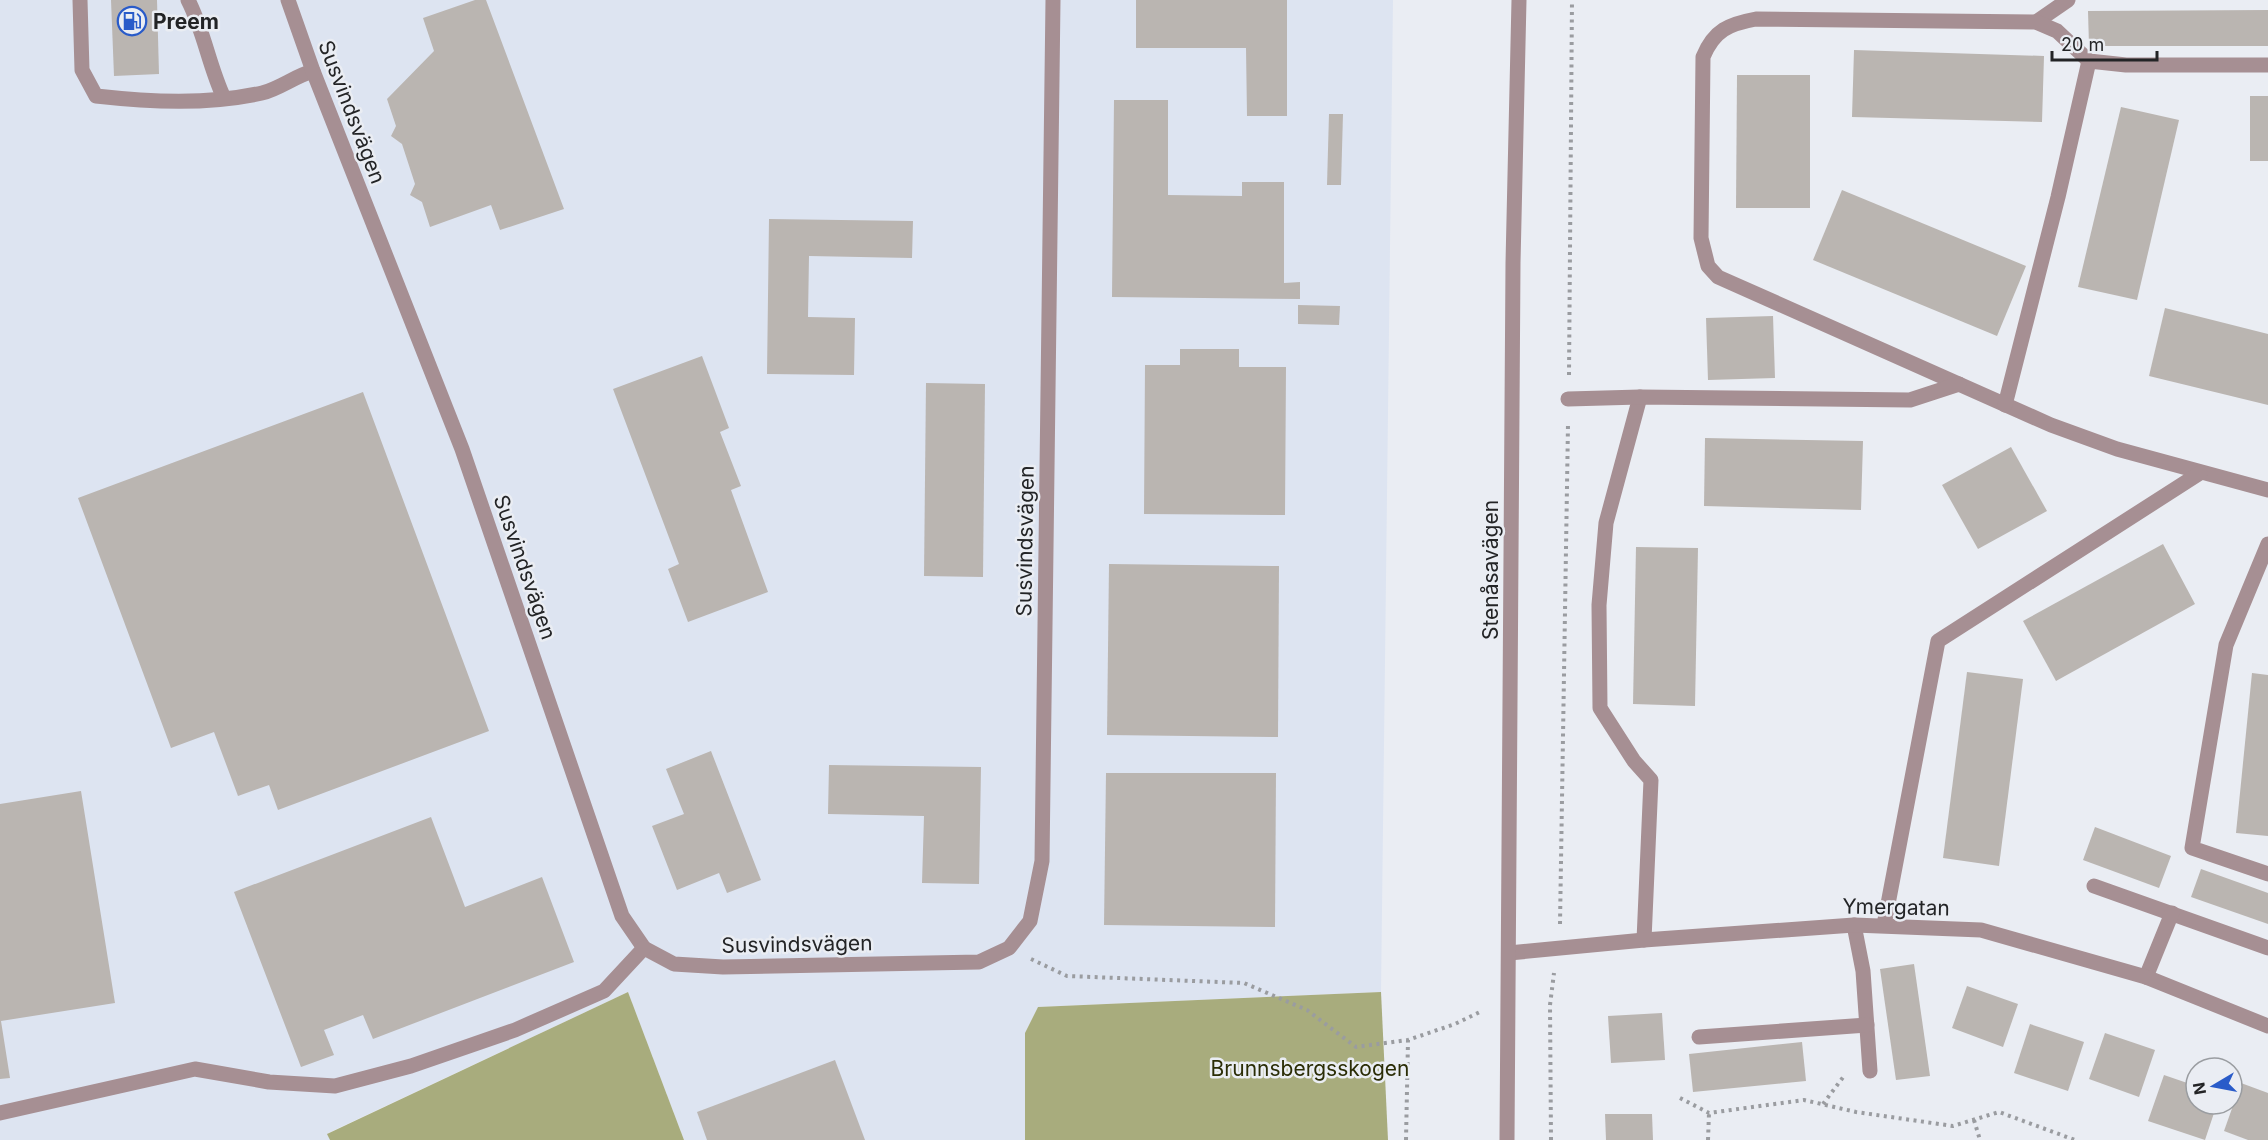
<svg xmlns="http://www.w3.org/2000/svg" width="2268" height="1140" font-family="Inter,sans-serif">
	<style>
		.built { fill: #dde4f1 }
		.forest { fill: #a8ac7d }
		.building { fill: #bab5b1 }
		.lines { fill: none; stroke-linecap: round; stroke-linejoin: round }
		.path { stroke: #9a9ca0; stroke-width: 4; stroke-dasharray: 3 4.5; stroke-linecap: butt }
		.service { stroke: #a68f93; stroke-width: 15 }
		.minor { stroke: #a68f93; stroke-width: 15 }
		.labels { text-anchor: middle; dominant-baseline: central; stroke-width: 5; stroke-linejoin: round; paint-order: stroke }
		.poi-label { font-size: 21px; font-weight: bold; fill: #232426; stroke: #eaedf3; text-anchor: start }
		.street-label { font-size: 21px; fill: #232426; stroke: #eaedf3 }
		.park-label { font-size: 21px; fill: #2b2d06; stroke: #eaedf3 }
	</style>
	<rect width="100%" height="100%" fill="#eaedf3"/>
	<polygon class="built" points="0,0 1393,0 1381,992 1038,1007 1025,1033 1025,1140 684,1140 628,992 328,1133 330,1140 0,1140"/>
	<g class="forest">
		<polygon points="628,992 684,1140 330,1140 327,1134"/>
		<polygon points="1381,992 1388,1140 1025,1140 1025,1033 1038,1007"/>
	</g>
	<g class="building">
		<polygon points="111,0 157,0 159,74 114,76"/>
		<polygon points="475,0 486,0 564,209 500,230 491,205 430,227 422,202 410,195 415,184 402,144 391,136 396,126 387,99 434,51 423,18"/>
		<polygon points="1136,0 1287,0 1287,116 1247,116 1246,48 1136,48"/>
		<polygon points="2268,10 2268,46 2089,46 2088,11"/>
		<polygon points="1854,50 2044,56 2042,122 1852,117"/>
		<polygon points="1737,75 1810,75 1810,208 1736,208"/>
		<rect x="2250" y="96" width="18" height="65"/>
		<polygon points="1114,100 1168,100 1168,195 1242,196 1242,182 1284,182 1284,283 1300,282 1300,299 1112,297"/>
		<polygon points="2121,107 2179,120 2137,300 2078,287"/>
		<polygon points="1329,114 1343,114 1341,185 1327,185"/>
		<polygon points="1842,190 2026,266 1997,336 1813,260"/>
		<polygon points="769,219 913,221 912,258 809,256 808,317 855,318 854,375 767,374"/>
		<polygon points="1298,305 1340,306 1339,325 1298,324"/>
		<polygon points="2165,308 2268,334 2268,405 2149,376"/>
		<polygon points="1773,316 1775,378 1708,380 1706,318"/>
		<polygon points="1180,349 1239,349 1239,367 1286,367 1285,515 1144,514 1145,365 1180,365"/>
		<polygon points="702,356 729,428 720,432 741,486 731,490 768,592 688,622 668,569 679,564 613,389"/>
		<polygon points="926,383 985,384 983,577 924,576"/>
		<polygon points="363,392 489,731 278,810 269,785 238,796 214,732 171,748 78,498"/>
		<polygon points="1705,438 1863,441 1861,510 1704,506"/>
		<polygon points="2011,447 2047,511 1978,549 1942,485"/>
		<polygon points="2163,544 2195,604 2056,681 2023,621"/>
		<polygon points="1636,547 1698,548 1695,706 1633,704"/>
		<polygon points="1109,564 1279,566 1278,737 1107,735"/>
		<polygon points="1967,672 2023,679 1999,866 1943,858"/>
		<polygon points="2252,673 2268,675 2268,836 2236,833"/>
		<polygon points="711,751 761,880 727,893 719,873 677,890 652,826 684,814 666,769"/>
		<polygon points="829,765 981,767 979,884 922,883 924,816 828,814"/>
		<polygon points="1106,773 1276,773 1275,927 1104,925"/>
		<polygon points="81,791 115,1003 1,1021 10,1078 0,1079 0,804"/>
		<polygon points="431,817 465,907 542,877 574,962 373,1039 363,1015 324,1030 334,1055 301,1067 234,892"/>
		<polygon points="2095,827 2171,856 2159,888 2083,860"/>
		<polygon points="2201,869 2268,893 2268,924 2191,897"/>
		<polygon points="1914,964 1930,1076 1896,1080 1880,969"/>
		<polygon points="1967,986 2018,1004 2003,1047 1952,1028"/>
		<polygon points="1662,1013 1665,1060 1611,1063 1608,1016"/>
		<polygon points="2030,1024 2084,1042 2068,1091 2014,1073"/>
		<polygon points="2105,1033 2155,1050 2139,1097 2089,1079"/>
		<polygon points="1802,1042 1806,1081 1693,1092 1689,1054"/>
		<polygon points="835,1060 865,1140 707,1140 697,1112"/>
		<polygon points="2164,1075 2196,1086 2196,1104 2217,1104 2205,1140 2148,1121"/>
		<polygon points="2241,1083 2268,1093 2268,1140 2248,1140 2224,1131"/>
		<polygon points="1605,1114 1652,1114 1653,1140 1606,1140"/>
	</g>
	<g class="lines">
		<g class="path">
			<polyline points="1569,375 1572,0"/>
			<polyline points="1560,924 1568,424"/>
			<polyline points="1031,959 1067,976 1244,983 1307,1010 1356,1047 1408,1040 1455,1024 1482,1011"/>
			<polyline points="1680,1098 1709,1113 1804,1100 1856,1112 1953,1126 1999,1112 2075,1140"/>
			<polyline points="1823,1104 1844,1076"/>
			<polyline points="1974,1120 1980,1140"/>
			<polyline points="1406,1140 1408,1040"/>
			<polyline points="1551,1140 1550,1005 1554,973"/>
			<polyline points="1708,1140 1709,1113"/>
		</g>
		<g class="service">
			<path d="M 80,0 L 82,70 L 96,96 C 150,102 208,105 262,93 C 279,89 295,76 313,71"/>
			<path d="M 188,0 C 204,31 209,66 224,98"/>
			<polyline points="2036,22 2068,0"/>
			<path d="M 2268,65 L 2126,65 L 2089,61 L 2057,31 L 2036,22 L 1756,19 C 1729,24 1714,30 1703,57 L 1701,238 L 1708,266 L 1718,277 L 2051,425 L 2117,449 L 2268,490"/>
			<polyline points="1640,397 1606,523 1599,605 1600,708 1634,761 1651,780 1644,940"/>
			<polyline points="1568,399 1640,397 1910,400 1959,384"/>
			<polyline points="2005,405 2058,197 2089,61"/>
			<polyline points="2268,544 2226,645 2192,848 2268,874"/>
			<polyline points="2094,886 2268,948"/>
			<polyline points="1854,925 1863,971 1870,1071"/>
			<polyline points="1884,925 1938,641 2200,473"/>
			<polyline points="2146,977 2172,913"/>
			<polyline points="1699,1037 1867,1025"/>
		</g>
		<g class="minor">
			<polyline points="288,0 313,71 462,449 622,916 644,948 674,964 723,967 979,962 1009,948 1030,921 1042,861 1053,0"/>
			<polyline points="1509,953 1644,940 1854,925 1981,930 2146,977 2268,1026"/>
			<polyline points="0,1113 195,1069 269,1082 335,1086 411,1066 515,1030 604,991 644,948"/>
			<polyline points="1507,1140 1513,263 1519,0"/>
		</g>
	</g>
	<defs>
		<g id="fuel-ring" transform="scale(1.5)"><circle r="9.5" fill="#eaedf3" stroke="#295bc9" stroke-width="1.5"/><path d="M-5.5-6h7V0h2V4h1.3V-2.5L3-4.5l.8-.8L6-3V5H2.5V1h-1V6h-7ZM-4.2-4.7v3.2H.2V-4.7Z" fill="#295bc9"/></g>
	</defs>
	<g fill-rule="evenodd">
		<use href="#fuel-ring" x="132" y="21"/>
	</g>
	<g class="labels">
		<g class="poi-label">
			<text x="153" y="21">Preem</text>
		</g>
		<g class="street-label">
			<text transform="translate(352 112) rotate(69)">Susvindsvägen</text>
			<text transform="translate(1025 541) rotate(-89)">Susvindsvägen</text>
			<text transform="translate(525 567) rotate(71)">Susvindsvägen</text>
			<text transform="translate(1490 570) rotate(-90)">Stenåsavägen</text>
			<text transform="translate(1896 907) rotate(1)">Ymergatan</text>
			<text transform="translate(797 944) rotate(-1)">Susvindsvägen</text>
		</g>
		<g class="park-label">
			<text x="1310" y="1068">Brunnsbergsskogen</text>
		</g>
	</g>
	<g transform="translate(2214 1086) rotate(260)"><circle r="28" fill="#eaedf3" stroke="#9a9da1" stroke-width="1.5"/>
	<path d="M0-4.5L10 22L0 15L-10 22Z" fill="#295bc9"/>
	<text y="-9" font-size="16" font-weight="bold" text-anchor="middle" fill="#232426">N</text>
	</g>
	<path d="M2052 51v9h105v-9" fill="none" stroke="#232426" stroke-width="3"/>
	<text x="2061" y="51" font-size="18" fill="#232426" stroke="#eaedf3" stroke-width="4.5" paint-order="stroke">20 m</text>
</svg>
